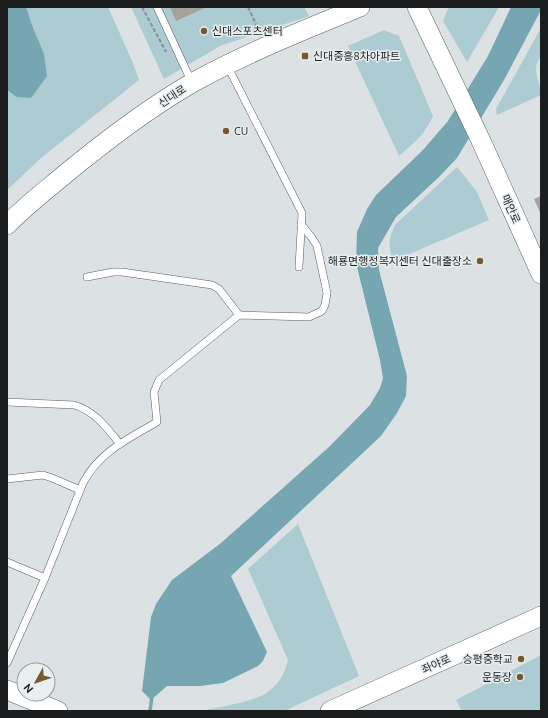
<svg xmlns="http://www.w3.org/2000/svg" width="548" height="718" font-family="Ubuntu,'Noto Sans KR',sans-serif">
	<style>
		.green { fill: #accbd3 }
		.water { fill: #77a6b3 }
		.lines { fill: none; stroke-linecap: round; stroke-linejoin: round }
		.stream { stroke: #77a6b3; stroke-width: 3.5 }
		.building { fill: #a5a29e }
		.lane-casing { stroke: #5a5f60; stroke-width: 8 }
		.secondary-casing { stroke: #5a5f60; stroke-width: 20 }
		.path { stroke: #8a8f90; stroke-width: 2; stroke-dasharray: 4 2; stroke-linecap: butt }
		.lane { stroke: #fff; stroke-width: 7 }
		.secondary { stroke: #fff; stroke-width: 19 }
		.poi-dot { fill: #78592e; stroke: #e9eff1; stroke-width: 1.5 }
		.labels { text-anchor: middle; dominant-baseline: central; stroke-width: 3; stroke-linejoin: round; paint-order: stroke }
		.poi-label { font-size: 11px; fill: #1b1d1e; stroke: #e9eff1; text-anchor: start }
		.street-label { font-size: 11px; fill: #1b1d1e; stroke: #e9eff1 }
	</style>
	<rect width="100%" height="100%" fill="#dce2e3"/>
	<g class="green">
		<polygon points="7,7 108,7 132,61 139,80 41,158 7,190"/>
		<polygon points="131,7 304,7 309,16 220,46 164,79"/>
		<polygon points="449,7 499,7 467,62 443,21"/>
		<path d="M 541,28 L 541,57 C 530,68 541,82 541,95 L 497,115 L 496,109 Z"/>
		<path d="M 384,30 L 399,36 L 433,116 C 426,133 413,144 399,156 L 348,46 Z"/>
		<path d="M 457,167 L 477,192 L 489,220 L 393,261 C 388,247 388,237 396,224 Z"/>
		<path d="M 298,524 L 359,676 L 284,711 L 201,711 C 218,707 257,702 269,691 C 280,683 285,672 288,660 L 248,569 Z"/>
		<polygon points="541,655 541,711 462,711 456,700"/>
	</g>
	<g class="water">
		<polygon points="7,7 26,7 33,28 44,54 47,76 31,98 17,97 7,90"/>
		<polygon points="511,7 541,7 541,10 504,80 457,158 439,177 396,217 378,248 379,270 407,376 406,396 397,413 381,436 231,576 267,652 263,661 258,666 223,683 200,686 167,686 151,700 142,691 151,617 156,604 172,580 221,543 329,447 370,405 380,388 383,378 380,360 356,263 357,232 367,209 376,195 422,151 448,121 488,56"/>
	</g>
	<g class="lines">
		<polyline class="stream" points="150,711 152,696"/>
	</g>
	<g class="building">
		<polygon points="170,7 207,7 176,21"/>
		<polygon points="541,196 541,215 534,199"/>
	</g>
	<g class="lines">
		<g class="lane-casing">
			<g id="lane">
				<polyline points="157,7 192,83"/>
				<polyline points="227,65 302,213 299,267"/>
				<polyline points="87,277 113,272 122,272 212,285 219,289 239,315"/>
				<path d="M 7,402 L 74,405 C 95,411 107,428 120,444"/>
				<polyline points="7,479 43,475 52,478 80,490"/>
				<polyline points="7,562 45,578 7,663"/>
				<path d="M 45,578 L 83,483 C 99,452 128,439 157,422 L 154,392 L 159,380 L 239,315 L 309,317 L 322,311 L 325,305 L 327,293 L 317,246 L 312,238 L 301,224"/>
			</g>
		</g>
		<g class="secondary-casing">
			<g id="secondary">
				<polyline points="417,7 482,143 541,274"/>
				<path d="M 7,225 C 24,207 45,191 64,175 C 104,142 147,109 192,83 C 246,53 304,30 360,7"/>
				<polyline points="7,690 58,711"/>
				<polyline points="330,711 541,616"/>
			</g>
		</g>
		<g class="path">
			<polyline points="142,7 166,52"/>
			<polyline points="248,7 260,33"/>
		</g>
		<use href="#lane" class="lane"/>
		<use href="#secondary" class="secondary"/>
	</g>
	<g class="poi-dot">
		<circle cx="204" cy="31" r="4"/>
		<rect x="301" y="52" width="8" height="8" rx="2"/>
		<circle cx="226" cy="131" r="4"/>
		<circle cx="480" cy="261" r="4"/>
		<circle cx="521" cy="659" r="4"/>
		<circle cx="520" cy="677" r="4"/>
	</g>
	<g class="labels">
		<g class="poi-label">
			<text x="212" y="31">신대스포츠센터</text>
			<text x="313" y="56">신대중흥8차아파트</text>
			<text x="234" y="131">CU</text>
			<text x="472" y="261" text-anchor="end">해룡면행정복지센터 신대출장소</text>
			<text x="513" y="659" text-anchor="end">승평중학교</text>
			<text x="512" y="677" text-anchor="end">운동장</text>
		</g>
		<g class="street-label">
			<text transform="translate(172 96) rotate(-33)">신대로</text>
			<text transform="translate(511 209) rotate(66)">매안로</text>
			<text transform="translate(436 664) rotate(-24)">좌야로</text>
		</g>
	</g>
	<rect width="548" height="718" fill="none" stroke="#1b1d1e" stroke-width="16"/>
	<g transform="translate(36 682) rotate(230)"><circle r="19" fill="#e9eff1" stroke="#979b9d"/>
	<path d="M0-3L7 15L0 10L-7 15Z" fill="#78592e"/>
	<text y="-6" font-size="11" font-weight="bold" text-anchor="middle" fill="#1b1d1e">N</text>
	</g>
</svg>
